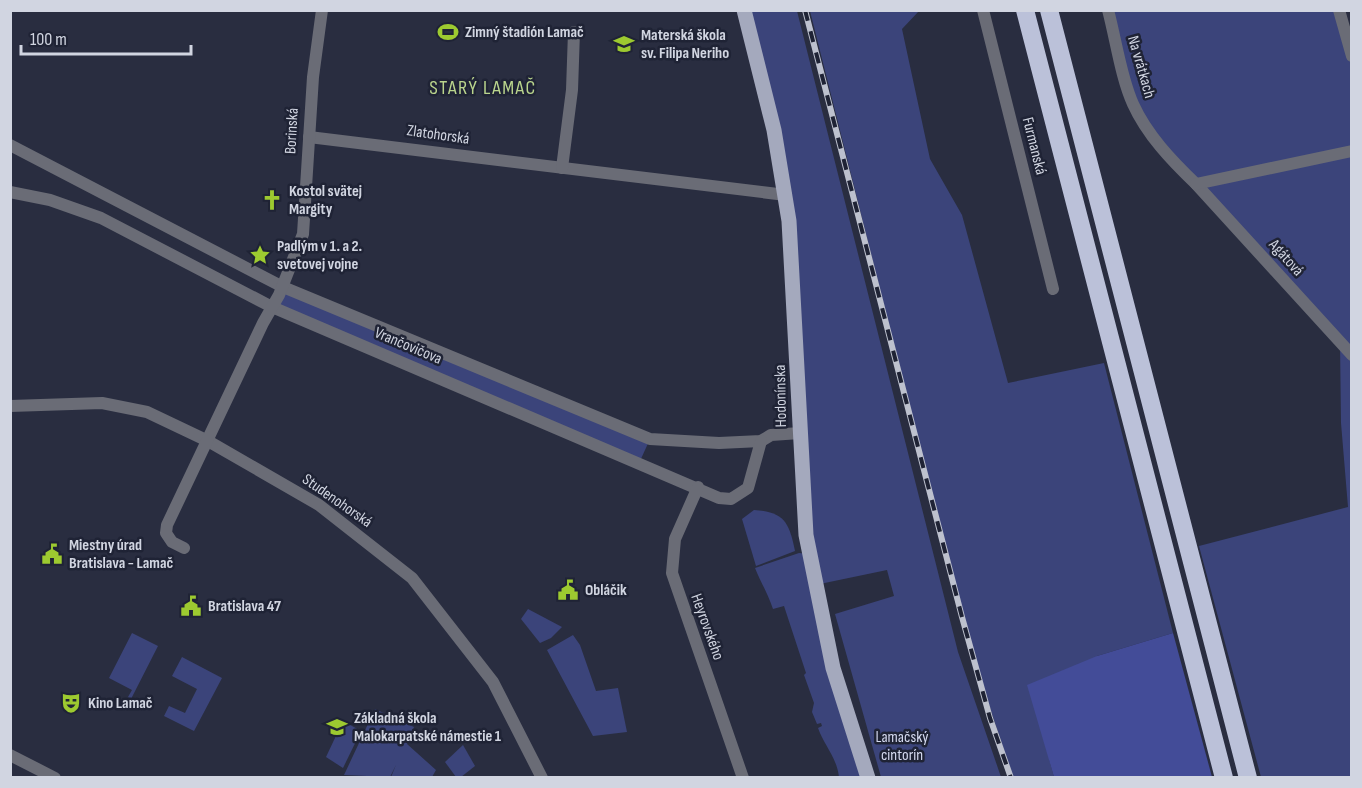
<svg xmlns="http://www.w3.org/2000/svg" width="1362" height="788" font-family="'Sofia Sans Condensed',sans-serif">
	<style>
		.green { fill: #3b447a }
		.forest { fill: #434c98 }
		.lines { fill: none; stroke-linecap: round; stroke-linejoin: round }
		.minor { stroke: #6a6c76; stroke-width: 12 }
		.tertiary { stroke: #6a6c76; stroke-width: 12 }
		.primary { stroke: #a4a9bd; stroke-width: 15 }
		.motorway { stroke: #bbc1d9; stroke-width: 18 }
		.rail-casing { stroke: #bdc1ce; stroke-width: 6 }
		.rail { stroke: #1f2335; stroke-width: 4; stroke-dasharray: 11; stroke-linecap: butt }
		.labels { text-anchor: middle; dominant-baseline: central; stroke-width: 5; stroke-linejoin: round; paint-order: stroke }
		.poi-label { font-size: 16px; font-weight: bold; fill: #d1d5e1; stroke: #1f2335; text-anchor: start }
		.street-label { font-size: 16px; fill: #d1d5e1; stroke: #1f2335 }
		.park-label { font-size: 16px; fill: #d4d9ef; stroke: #1f2335 }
		.quarter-label { font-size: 20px; letter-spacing: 1.5px; fill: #bad58d; stroke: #1f2335 }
	</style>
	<rect width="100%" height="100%" fill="#292d40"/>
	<g class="green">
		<path d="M 744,11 L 797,11 L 958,652 L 1001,777 L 881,777 L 835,614 L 894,596 L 887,570 L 815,585 L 868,777 L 839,777 C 837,758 824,745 818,728 L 822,726 L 821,723 L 817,724 L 812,712 L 814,703 L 804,675 L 806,673 L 784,606 L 773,609 C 768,594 761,583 755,568 L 799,553 L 809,554 L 791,245 Z"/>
		<polygon points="810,11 919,11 902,29 930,159 962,215 1008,383 1104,363 1173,633 1097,656 1049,759 1054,777 1013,777 970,648"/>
		<polygon points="1108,11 1339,11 1352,56 1351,777 1261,777 1199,546 1348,507 1341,423 1340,343 1196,184 1133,103"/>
		<polygon points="283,287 650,439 640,461 272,307"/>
		<path d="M 754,510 C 785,512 789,523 795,551 L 756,566 L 742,519 Z"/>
		<polygon points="528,609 562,627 551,638 540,643 521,619"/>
		<polygon points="132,633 158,646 131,699 128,697 132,690 109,678"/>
		<polygon points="573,635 580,645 596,691 618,688 627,732 593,736 547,650"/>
		<polygon points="182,657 222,678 194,731 164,716 169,706 185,713 197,689 172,676"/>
		<polygon points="375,709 414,727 407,744 436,770 432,777 391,777 396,765 390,777 344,775"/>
		<polygon points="343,721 361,731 343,768 326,757"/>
		<polygon points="463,745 475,766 461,777 456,777 445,762"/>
	</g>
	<polygon class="forest" points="1173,633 1212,777 1054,777 1027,685 1097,656"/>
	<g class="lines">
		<g class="minor">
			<polyline points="983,10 1053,289"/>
			<path d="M 1108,10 C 1116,40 1121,78 1133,104 C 1147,135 1172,161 1196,184 L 1352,355"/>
			<polyline points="1339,10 1352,56"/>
			<polyline points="309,137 786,195"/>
			<polyline points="10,145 283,287 650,439 719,443 761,441 771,435 800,433"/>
			<polyline points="562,168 572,90 574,32"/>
			<polyline points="1196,184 1352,151"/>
			<polyline points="10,192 50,200 101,218 272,307 719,498 731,499 748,488 761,441"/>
			<polyline points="10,406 102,403 147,412 208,441 319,505 412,578 493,682 542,778"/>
			<polyline points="698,487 675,539 672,573 743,778"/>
			<polyline points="184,548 172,542 166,533 167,525 263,323 279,295 303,234 313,77 322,10"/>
		</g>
		<polyline class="tertiary" points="10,755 55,778"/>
		<polyline class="primary" points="744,10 774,130 789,221 806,535 833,668 868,778"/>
		<g class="motorway">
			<polyline points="1025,10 1224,778"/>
			<polyline points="1049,10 1248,778"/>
		</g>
		<g class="rail-casing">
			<polyline id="rail" points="805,10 962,617 990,718 1011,778"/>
		</g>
		<use href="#rail" class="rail"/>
	</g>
	<defs>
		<g id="stadium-bare" transform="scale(1.62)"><path d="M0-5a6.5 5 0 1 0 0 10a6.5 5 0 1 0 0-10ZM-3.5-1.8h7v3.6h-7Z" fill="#9dca30" stroke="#1f2335" stroke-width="2.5" paint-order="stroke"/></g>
		<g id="school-bare" transform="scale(1.62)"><path d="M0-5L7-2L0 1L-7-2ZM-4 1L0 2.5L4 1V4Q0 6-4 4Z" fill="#9dca30" stroke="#1f2335" stroke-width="2.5" paint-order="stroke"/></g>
		<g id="church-bare" transform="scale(1.62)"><path d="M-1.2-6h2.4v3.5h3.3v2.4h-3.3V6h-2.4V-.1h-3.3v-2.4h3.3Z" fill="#9dca30" stroke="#1f2335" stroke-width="2.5" paint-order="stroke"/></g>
		<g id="sight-bare" transform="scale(1.62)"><path d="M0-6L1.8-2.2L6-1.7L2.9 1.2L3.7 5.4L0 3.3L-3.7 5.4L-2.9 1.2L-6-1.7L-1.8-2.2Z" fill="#9dca30" stroke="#1f2335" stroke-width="2.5" paint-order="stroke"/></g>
		<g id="civic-bare" transform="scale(1.62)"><path d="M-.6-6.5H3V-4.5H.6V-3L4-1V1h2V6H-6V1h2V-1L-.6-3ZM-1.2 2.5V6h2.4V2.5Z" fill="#9dca30" stroke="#1f2335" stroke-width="2.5" paint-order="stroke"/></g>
		<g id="theatre-bare" transform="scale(1.62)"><path d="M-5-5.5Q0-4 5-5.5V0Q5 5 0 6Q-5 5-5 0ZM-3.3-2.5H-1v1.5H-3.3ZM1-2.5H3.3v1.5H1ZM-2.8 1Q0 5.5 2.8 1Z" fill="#9dca30" stroke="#1f2335" stroke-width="2.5" paint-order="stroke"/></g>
	</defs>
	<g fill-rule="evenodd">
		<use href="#stadium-bare" x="448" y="32"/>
		<use href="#school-bare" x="624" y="44"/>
		<use href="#church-bare" x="272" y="200"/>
		<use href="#sight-bare" x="260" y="255"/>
		<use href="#civic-bare" x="52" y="554"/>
		<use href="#civic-bare" x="568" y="590"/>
		<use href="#civic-bare" x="191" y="606"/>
		<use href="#theatre-bare" x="71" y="703"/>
		<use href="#school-bare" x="337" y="727"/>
	</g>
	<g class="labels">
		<g class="poi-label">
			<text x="465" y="32">Zimný štadión Lamač</text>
			<text x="641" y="35">Materská škola<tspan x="641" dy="18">sv. Filipa Neriho</tspan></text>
			<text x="289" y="191">Kostol svätej<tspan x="289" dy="18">Margity</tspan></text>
			<text x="277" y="246">Padlým v 1. a 2.<tspan x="277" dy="18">svetovej vojne</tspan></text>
			<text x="69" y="545">Miestny úrad<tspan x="69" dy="18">Bratislava - Lamač</tspan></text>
			<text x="585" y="590">Obláčik</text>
			<text x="208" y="606">Bratislava 47</text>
			<text x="88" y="703">Kino Lamač</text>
			<text x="354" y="718">Základná škola<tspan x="354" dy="18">Malokarpatské námestie 1</tspan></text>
		</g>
		<g class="street-label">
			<text transform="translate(1141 67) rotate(74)">Na vrátkach</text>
			<text transform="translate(292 131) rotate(-87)">Borinská</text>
			<text transform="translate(438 135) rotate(8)">Zlatohorská</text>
			<text transform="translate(1034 146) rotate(76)">Furmanská</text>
			<text transform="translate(1286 258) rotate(48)">Agátová</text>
			<text transform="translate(408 346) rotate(23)">Vrančovičova</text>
			<text transform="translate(781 396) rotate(-91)">Hodonínska</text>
			<text transform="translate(337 501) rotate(35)">Studenohorská</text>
			<text transform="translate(707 627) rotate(70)">Heyrovského</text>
		</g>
		<g class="park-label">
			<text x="902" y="737">Lamačský<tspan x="902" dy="18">cintorín</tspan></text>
		</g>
		<g class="quarter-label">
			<text x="483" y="88">STARÝ LAMAČ</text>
		</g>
	</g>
	<rect width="1362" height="788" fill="none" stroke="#d1d5e1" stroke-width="24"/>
	<path d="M21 45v9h170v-9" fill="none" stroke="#d1d5e1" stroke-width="3"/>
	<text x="30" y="45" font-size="18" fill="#d1d5e1" stroke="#1f2335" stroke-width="4.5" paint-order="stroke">100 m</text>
</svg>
